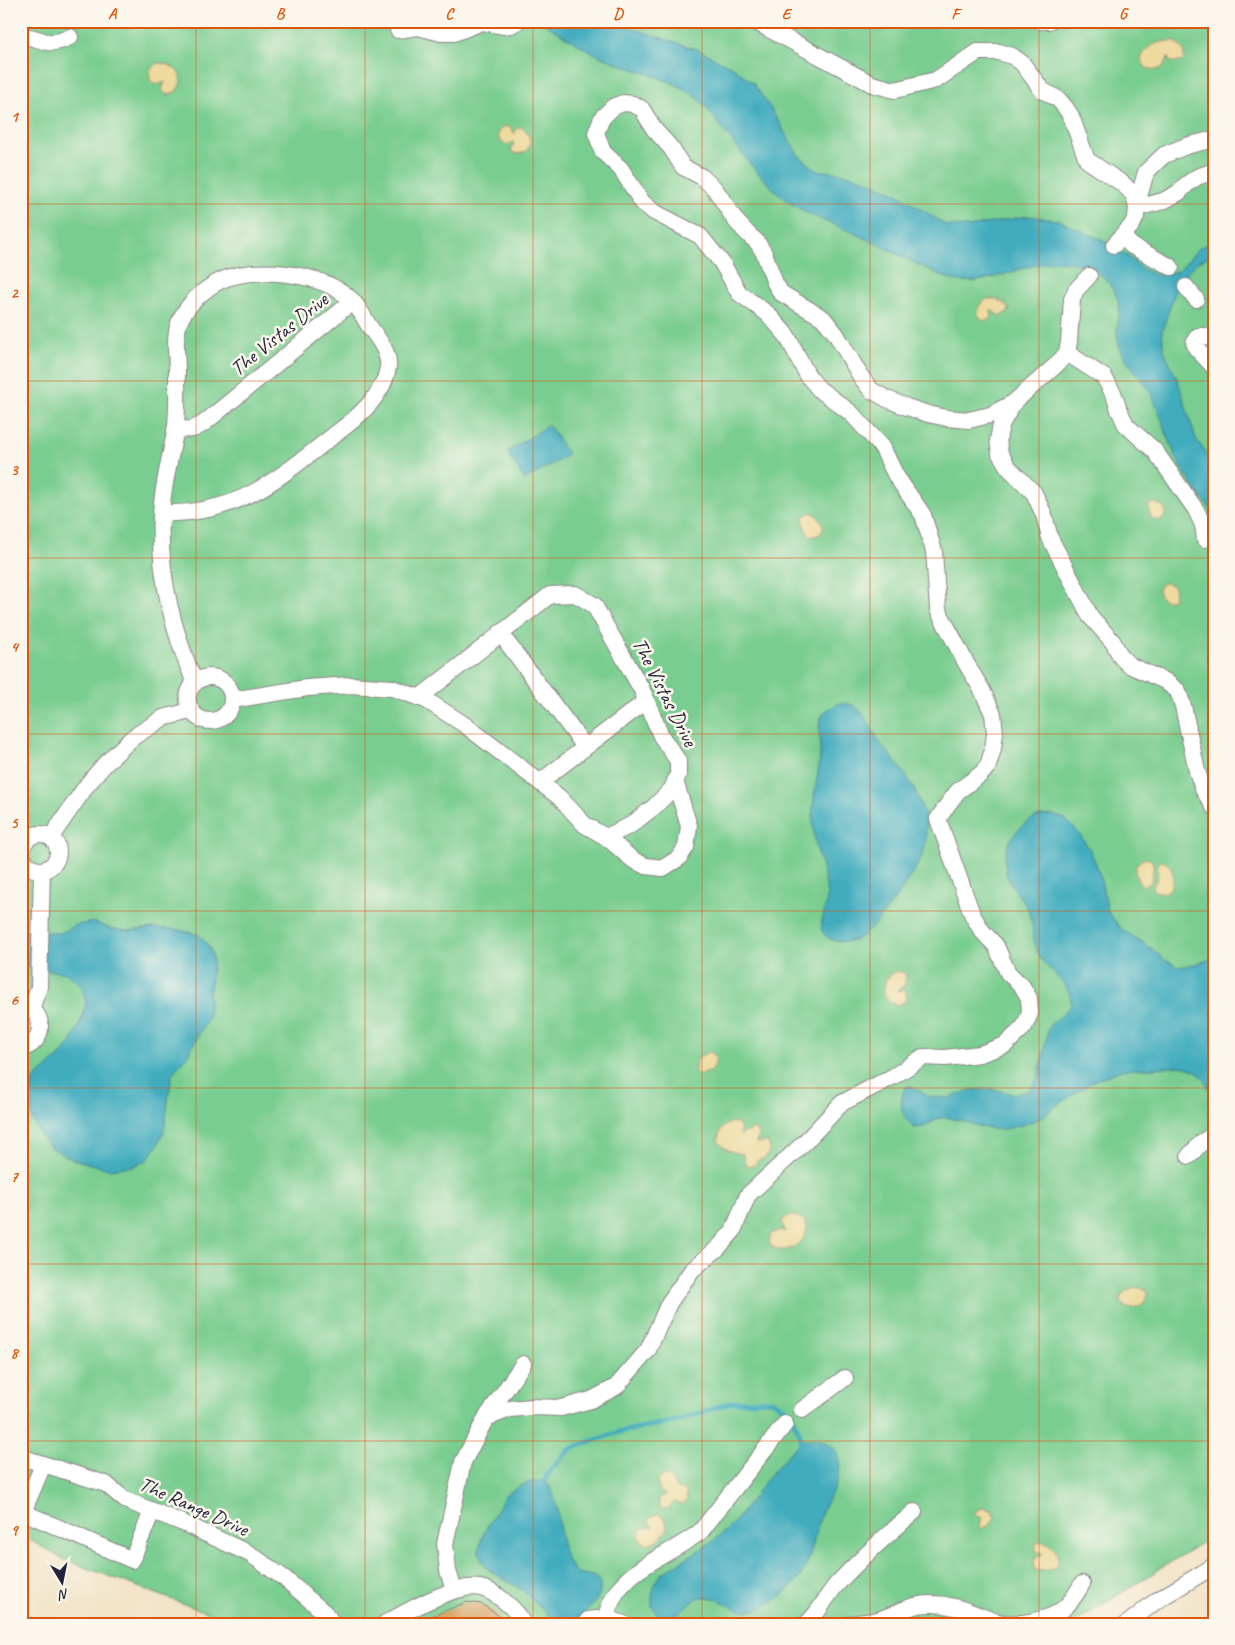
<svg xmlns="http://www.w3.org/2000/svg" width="1235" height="1645" font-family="Caveat,sans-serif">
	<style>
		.green { fill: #7acd90; stroke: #4e7866 }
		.sand { fill: #eeda9e; stroke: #887e6c }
		.water { fill: #40acbe; stroke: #31677c }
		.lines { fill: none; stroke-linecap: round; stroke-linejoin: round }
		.stream { stroke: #40acbe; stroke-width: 5 }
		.building { fill: #d39a57 }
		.minor-casing { stroke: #8a8382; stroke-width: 18 }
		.minor { stroke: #fff; stroke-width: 16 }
		.grid { fill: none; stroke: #de560e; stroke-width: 1; stroke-opacity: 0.55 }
		.labels { text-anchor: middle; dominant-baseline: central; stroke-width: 5; stroke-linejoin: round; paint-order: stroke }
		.street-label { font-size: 21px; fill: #22223b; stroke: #fbf7ec }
		.neatline { fill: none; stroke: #de560e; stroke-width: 2 }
		.grid-label { font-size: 16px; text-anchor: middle; font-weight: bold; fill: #de560e }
	</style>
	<rect width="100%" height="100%" fill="#fbf7ec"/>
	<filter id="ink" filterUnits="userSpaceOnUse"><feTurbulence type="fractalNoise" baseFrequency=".02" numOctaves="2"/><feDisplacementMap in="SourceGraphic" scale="10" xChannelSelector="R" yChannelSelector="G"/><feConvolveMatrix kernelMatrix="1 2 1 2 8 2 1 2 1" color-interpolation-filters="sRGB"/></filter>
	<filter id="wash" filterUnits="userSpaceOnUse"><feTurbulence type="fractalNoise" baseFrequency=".0096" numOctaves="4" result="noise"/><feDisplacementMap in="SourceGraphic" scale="20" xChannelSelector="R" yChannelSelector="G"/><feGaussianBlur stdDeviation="1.12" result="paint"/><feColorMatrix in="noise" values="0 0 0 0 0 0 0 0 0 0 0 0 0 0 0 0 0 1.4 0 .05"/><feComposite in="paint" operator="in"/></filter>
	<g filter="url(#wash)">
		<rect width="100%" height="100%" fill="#f2e4c8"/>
		<polygon class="green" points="21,21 1214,21 1214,1535 1072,1624 238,1624 63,1559 21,1535"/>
		<g class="sand">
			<path d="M 1174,41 L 1184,50 L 1184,59 L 1181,62 L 1170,62 L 1168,57 C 1164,69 1160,72 1146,68 L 1141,60 C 1145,44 1160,41 1174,41 Z"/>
			<path d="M 158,63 C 175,63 189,78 175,92 L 167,95 L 162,90 L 165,82 L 157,85 C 149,83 149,77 150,70 Z"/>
			<path d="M 506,126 L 510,127 L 515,134 L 515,130 L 521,127 C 536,137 532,157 513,153 L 511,150 L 514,143 L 513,142 L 507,145 L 500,141 L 498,135 L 501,129 Z"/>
			<path d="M 987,299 C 996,298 1003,301 1009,308 L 1008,312 L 1000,316 L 991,310 L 992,317 L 991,319 L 983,321 L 978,315 L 979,305 Z"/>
			<path d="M 1153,503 C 1160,504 1164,506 1166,512 L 1163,519 L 1159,521 L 1151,518 L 1148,507 L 1150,504 Z"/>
			<path d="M 812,512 C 820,516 829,529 818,535 C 807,541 802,523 804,516 Z"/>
			<path d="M 1162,583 C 1168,583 1172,584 1175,590 L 1173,600 L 1164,600 L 1160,596 L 1158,590 Z"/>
			<path d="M 1148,858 C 1157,862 1152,873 1151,882 L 1147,885 L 1143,886 C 1132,876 1132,860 1148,858 Z"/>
			<path d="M 1162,861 C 1175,865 1176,880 1169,890 L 1164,893 L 1154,891 L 1152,887 L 1157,879 L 1158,863 Z"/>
			<path d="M 896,971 L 902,972 L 906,974 L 905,985 L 897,990 L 898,991 L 904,989 C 918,1009 874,1013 886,979 Z"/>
			<path d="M 710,1052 L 714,1054 L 716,1061 L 712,1071 L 700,1075 L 695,1072 C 694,1061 699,1055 710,1052 Z"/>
			<path d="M 731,1122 L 737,1124 L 740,1127 L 740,1135 L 754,1129 L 758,1133 L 758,1137 L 756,1143 L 768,1142 C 771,1149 769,1154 764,1159 L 758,1160 L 755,1165 L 749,1166 L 745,1164 L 743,1154 C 732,1153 725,1150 718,1141 C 719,1130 722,1127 731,1122 Z"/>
			<path d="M 789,1216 C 827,1216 796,1265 770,1245 L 769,1241 L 771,1234 L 780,1230 L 786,1232 L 782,1223 L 784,1219 Z"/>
			<path d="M 1135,1287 L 1146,1289 C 1150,1303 1138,1309 1126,1308 L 1120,1301 C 1121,1292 1127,1290 1135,1287 Z"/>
			<path d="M 663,1476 C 672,1475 672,1482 676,1488 L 686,1492 L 687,1501 C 682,1506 680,1504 674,1502 C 670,1508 665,1512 659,1506 L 659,1498 L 666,1495 L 660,1492 L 657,1483 L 660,1478 Z"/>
			<polygon points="981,1508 992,1510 995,1518 988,1526 981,1529 980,1524 982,1518 975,1515 975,1512"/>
			<path d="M 656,1514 C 665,1515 667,1521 667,1530 L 657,1541 L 647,1544 L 640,1540 L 639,1532 L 642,1528 L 653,1527 L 649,1522 L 649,1519 Z"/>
			<path d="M 1039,1541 C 1053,1541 1064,1557 1054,1568 L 1043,1571 L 1035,1570 L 1034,1562 L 1035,1557 L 1043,1554 L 1036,1551 L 1036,1544 Z"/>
		</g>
		<g class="water">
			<path d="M 540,21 L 610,21 L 699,50 L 734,68 L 753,83 L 769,106 L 799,156 L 817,170 L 846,174 L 875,183 L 899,195 L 947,226 L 969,227 L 1028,216 L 1058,220 L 1102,240 L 1129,257 L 1142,269 L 1155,275 L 1166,275 L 1179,270 L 1199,248 L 1214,241 L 1214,254 L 1197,262 L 1186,274 L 1176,289 L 1162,331 L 1164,350 L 1178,381 L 1196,439 L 1214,465 L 1214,514 C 1199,494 1184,475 1174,452 C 1165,432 1160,411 1150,392 C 1142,376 1128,366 1121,350 C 1108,322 1134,308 1103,277 C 1097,271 1087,267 1079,264 C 1034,250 986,296 944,277 C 914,264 886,247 856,234 C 834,224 810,217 789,202 C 762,182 742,153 721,127 C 711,113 701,99 686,90 C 663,76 634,71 609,60 C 585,50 563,35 540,21 Z"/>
			<polygon points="549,425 568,455 525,480 507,452"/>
			<path d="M 838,704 C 841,704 846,703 849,704 C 863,706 873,733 881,744 C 902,770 921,790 926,825 C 927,836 926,849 921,858 C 912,877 874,932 856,940 C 850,942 843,942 837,941 C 831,940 825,937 822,931 C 819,922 828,905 827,894 C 825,870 814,848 813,824 C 811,800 819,776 820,752 C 820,743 818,726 821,718 C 823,711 831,707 838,704 Z"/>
			<path d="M 1052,815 L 1065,819 L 1079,833 L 1090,850 L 1099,871 L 1108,912 L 1121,929 L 1147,945 L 1165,960 L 1179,967 L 1195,964 L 1214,958 L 1214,1099 L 1205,1080 L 1196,1071 L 1183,1066 L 1122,1070 L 1097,1079 L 1060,1103 L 1041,1118 L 1025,1124 L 1001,1130 L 981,1127 L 963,1121 L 944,1117 L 935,1120 L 924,1127 L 914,1128 C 901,1114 899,1107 904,1089 L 910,1085 L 930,1097 L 950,1098 L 970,1090 L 992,1089 L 1014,1094 L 1029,1091 L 1038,1078 L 1049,1026 L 1071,1006 C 1073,986 1052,974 1041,959 C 1032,946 1034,930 1030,915 C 1025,899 1010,888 1006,872 C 1000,848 1016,826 1037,817 C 1042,815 1048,816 1052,815 Z"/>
			<polygon points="94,922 108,928 127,931 155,928 180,930 199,935 210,948 213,960 209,997 209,1016 187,1056 172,1074 164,1131 158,1145 147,1160 133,1166 109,1169 72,1159 50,1147 41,1136 32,1119 28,1099 31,1082 56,1060 71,1043 81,1021 86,1003 82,986 66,973 21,966 21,930 60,933 76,925"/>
			<path d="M 808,1439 C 835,1438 845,1457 837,1482 C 834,1492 827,1499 823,1509 C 814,1531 813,1557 800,1577 C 796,1583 789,1588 784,1593 C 775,1601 766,1607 755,1610 C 736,1616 722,1596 704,1597 C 684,1599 682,1622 658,1616 L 652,1606 L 652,1597 L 654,1586 L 661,1574 L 712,1542 L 725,1531 L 738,1518 L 770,1475 L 793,1449 L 801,1442 Z"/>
			<path d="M 545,1480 C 564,1504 555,1538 568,1561 C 569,1564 572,1569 574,1571 C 582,1577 597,1572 600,1584 C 603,1597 590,1608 582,1616 L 582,1624 L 552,1624 L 550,1617 L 522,1590 L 489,1570 L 483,1563 L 479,1552 L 481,1540 L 486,1529 L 506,1494 L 526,1483 Z"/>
		</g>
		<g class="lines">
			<polyline class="stream" points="545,1480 550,1471 568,1451 578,1446 619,1432 677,1421 732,1402 772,1400 789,1411 800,1434 801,1442"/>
		</g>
		<g id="blocks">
			<polygon class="building" points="467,1602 481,1604 494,1612 508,1624 412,1624"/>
		</g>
	</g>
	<g filter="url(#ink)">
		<use href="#blocks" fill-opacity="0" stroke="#8a8382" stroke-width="1"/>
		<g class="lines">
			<g class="minor-casing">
				<g id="minor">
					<polyline points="754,21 872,84 895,90 936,80 978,52 999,52 1012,56 1022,63 1042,90 1058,99 1065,107 1071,116 1087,160 1123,184 1134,195 1137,208 1136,217 1132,225 1114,245"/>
					<polyline points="1040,21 1049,21"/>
					<polyline points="398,30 418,27 441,33 454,33 482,22 503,26 511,25 518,21"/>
					<path d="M 21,37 C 43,35 43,50 70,37"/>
					<polyline points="1137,204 1146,172 1164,155 1186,146 1214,139"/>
					<polyline points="1137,208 1163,201 1178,193 1187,184 1197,177 1214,171"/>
					<polyline points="1122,236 1132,246 1171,267"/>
					<polyline points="1186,287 1196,299"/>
					<polyline points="1214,340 1205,336 1198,336 1194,342 1196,348 1214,367"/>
					<polyline points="1067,353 1069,342 1072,299 1076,290 1089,276"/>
					<polyline points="175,430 193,429 203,424 353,301"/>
					<path d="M 161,513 C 237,516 278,479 334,435 C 356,419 384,396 388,367 C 390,353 377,337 369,326 C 362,314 355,301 343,293 C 314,273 260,267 227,278 C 210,284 193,299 184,313 C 172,330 177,353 177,372 C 177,390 178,415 175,433 C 170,458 162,490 161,515 C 158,574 172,629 195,683"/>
					<polyline points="1205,539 1203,525 1196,510 1155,451 1126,425 1119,410 1114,395 1104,377 1067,353 1055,366 1013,403 1001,425 998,440 1000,454 1008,467 1034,493 1044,515 1050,538 1090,616 1113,642 1121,657 1129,665 1165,681 1178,691 1183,706 1197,771 1203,789 1214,807"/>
					<polyline points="500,633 585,747"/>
					<circle cx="210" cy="699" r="22"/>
					<polyline points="419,698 550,595 575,594 594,605 642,690 661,736 678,761 678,775 672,789 654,807 631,825 606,837"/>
					<polyline points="232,700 307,688 351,685 392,688 426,700 465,725 559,797 585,825 606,837 633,860 646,866 663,868 679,858 686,847 689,826 675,781"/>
					<polyline points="540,782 646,701"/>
					<circle cx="40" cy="852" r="18"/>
					<polyline points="51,837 87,785 104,765 132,738 163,718 190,711"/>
					<path d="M 21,1006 C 47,1008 46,1045 21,1048"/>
					<polyline points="31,1009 39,987 42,871"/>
					<polyline points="1189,1156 1202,1142 1214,1135"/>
					<polyline points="802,1410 845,1378"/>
					<polyline points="486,1418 510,1409 532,1407 561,1408 591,1400 616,1387 648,1350 669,1303 692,1270 718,1248 733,1231 748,1195 805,1142 842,1103 894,1076 923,1057 945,1058 980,1054 1005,1045 1024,1027 1030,1013 1029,998 1022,986 1008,973 996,946 982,931 972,914 938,819 948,804 958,791 981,774 988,766 993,749 995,733 993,714 982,690 966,663 938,610 934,551 923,515 896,476 882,447 851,413 819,389 808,376 787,336 768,314 739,293 722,263 700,236 654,212 642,202 621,169 603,152 596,133 602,118 613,107 623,103 633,104 642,109 654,129 671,148 683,167 702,177 715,189 736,221 747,233 757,242 764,253 775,283 781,293 823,318 836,334 861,377 871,390 887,399 907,407 928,414 947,418 969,420 990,415 1013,403"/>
					<polyline points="21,1457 106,1484 125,1500 183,1523 250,1554 284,1578 325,1613 333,1624"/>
					<polyline points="43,1465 23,1512 132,1560 152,1511"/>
					<polyline points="454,1590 448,1571 445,1544 463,1462 486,1418 523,1364"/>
					<path d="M 605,1618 C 608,1610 611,1601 616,1593 C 636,1563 674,1553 701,1531 L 785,1424"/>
					<polyline points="588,1620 605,1618 624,1624"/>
					<path d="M 384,1624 C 406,1612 460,1580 484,1589 C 491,1591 498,1596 504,1601 C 513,1608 519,1614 524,1624"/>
					<path d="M 806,1624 C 819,1614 826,1596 837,1584 C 861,1558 887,1535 914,1512"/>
					<path d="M 851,1624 C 861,1622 872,1622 881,1619 C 900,1613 911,1603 932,1604 C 959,1604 975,1616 998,1622 C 1016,1626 1051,1621 1064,1608 C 1072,1602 1077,1592 1082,1584"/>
					<polyline points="1127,1624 1156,1601 1214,1566"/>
				</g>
			</g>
			<use href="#minor" class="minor"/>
		</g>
	</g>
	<path class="grid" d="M 196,21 L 196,1624M 365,21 L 365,1624M 533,21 L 533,1624M 702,21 L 702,1624M 870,21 L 870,1624M 1039,21 L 1039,1624M 21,204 L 1214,204M 21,381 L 1214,381M 21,558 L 1214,558M 21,734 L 1214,734M 21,911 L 1214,911M 21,1088 L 1214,1088M 21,1264 L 1214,1264M 21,1441 L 1214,1441"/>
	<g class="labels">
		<g class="street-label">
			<text transform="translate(279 334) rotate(-39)">The Vistas Drive</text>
			<text transform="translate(665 692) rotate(63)">The Vistas Drive</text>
			<text transform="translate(194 1506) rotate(24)">The Range Drive</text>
		</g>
	</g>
	<rect width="1235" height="1645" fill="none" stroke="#fbf7ec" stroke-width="55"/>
	<g transform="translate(62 1582) rotate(170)" stroke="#fbf7ec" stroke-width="4" paint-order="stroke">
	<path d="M0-4L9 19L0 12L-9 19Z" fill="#22223b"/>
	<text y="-8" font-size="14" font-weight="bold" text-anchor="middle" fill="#22223b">N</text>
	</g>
	<rect x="28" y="28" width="1180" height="1590" class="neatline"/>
	<g class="grid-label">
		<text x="112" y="19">A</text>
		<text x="280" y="19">B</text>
		<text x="449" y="19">C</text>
		<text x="618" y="19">D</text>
		<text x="786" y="19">E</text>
		<text x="955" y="19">F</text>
		<text x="1123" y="19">G</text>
		<text x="14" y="122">1</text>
		<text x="14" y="298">2</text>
		<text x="14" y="475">3</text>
		<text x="14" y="652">4</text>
		<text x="14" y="828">5</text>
		<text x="14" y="1005">6</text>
		<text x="14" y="1182">7</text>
		<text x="14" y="1358">8</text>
		<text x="14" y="1535">9</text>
	</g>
</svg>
